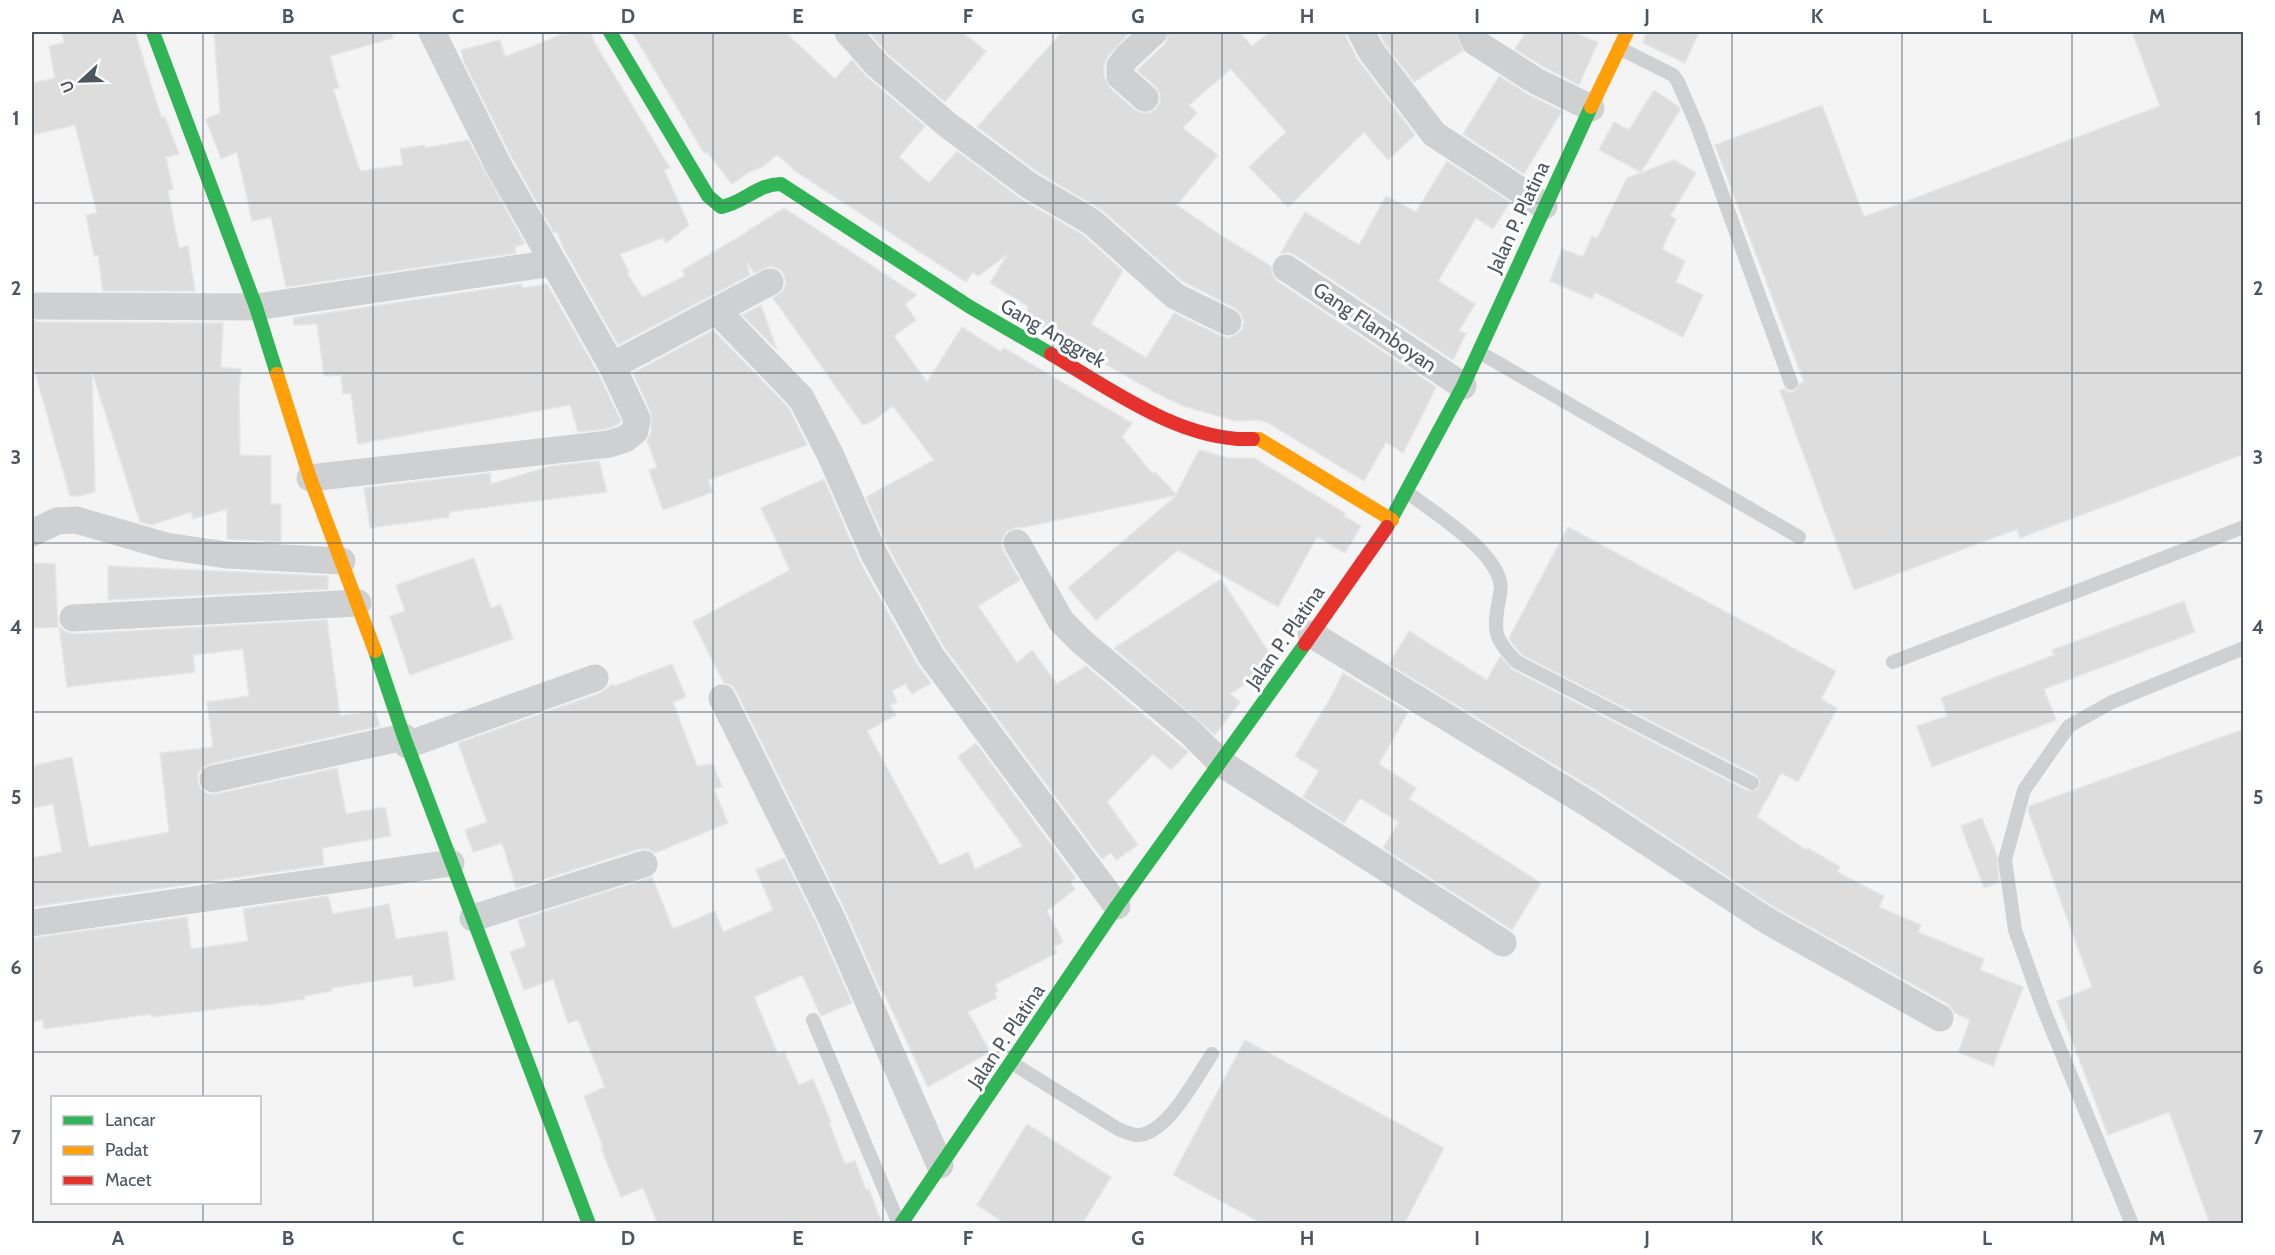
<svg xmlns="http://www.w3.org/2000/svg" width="2275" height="1255" font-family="Cabin,sans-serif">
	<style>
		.building { fill: #ddddde; stroke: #e5e6e7; stroke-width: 1.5 }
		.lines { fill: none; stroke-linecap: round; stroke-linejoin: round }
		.lane { stroke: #ced0d2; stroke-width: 14 }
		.street { stroke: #ced0d2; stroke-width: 27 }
		.fast { stroke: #30b455; stroke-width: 14 }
		.slow { stroke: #ff9f0a; stroke-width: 14 }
		.jam { stroke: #e5322d; stroke-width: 14 }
		.grid { fill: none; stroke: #4a5661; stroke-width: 1.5; stroke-opacity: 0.55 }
		.labels { text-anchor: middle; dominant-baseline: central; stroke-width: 6; stroke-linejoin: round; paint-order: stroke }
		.street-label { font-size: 20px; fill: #4a5661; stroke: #fff }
		.neatline { fill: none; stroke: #4a5661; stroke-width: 2 }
		.grid-label { font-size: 20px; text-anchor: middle; font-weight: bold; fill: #4a5661 }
	</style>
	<rect width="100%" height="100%" fill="#f4f4f4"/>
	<g class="building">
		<polygon points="62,32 135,32 161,117 165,117 179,154 166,157 173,189 168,191 179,248 188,246 195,291 103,291 98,255 94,256 86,215 97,213 75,125 32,135 32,83 55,78 49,46 64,43"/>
		<polygon points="214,32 392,32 393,38 330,56 339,88 333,89 360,171 403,165 400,149 424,145 425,148 468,140 525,244 515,247 516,253 286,287 271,217 252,221 237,152 221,159 206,119 220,113"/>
		<polygon points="568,32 591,32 594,42 670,168 664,170 689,225 666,243 663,238 620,254 629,272 627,274 643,297 685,276 682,270 746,233 746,232 784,208 917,295 905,304 916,320 894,336 927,382 962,327 1001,352 1004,348 1132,423 1122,437 1153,474 1155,472 1176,494 1199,450 1229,458 1254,458 1345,513 1344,516 1361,526 1345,553 1317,537 1278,607 1178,550 1096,620 1068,588 1177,495 1021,528 1017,527 1006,532 1001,542 1003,550 1020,580 978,606 1017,663 1032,650 1057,684 1086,666 1188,752 1171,770 1153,754 1107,802 1138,845 1116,860 1111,853 1102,859 944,647 889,549 866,497 934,460 893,406 873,421 863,425 773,298 783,291 786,283 784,275 779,269 770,266 754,273 746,261 750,275 618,345 563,247 557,232 554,233 512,158 464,62 461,50 500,40 505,57"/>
		<polygon points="632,32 785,32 835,79 852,60 867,77 925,126 899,157 929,183 957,151 1021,199 1083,235 1123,271 1091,324 1146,358 1174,313 1221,336 1228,338 1236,335 1242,329 1244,322 1241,314 1235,308 1182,281 1102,210 1039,173 977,127 1062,32 1131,32 1108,56 1104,66 1104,76 1110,88 1135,110 1142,113 1149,113 1156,109 1160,102 1160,94 1155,86 1137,70 1165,44 1169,32 1239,32 1252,46 1270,32 1345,32 1347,39 1358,60 1415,135 1388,160 1364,132 1288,207 1249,167 1286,132 1231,69 1189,105 1197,113 1183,128 1218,155 1177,205 1225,238 1271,266 1272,274 1277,281 1436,387 1428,404 1403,453 1386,442 1364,481 1268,423 1258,420 1236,421 1183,406 1154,392 1023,316 1029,307 990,283 1007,255 978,276 973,272 966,282 798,173 777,155 762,167 749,172 732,184 707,152 704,153"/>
		<polygon points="869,32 962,32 986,51 945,102 888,54"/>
		<polygon points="1379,32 1456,32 1463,51 1414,82 1384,43"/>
		<polygon points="1526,32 1573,32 1598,42 1579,85 1544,67 1515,49"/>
		<polygon points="1646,32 1699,32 1685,63 1643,43"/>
		<polygon points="2132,32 2244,32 2244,454 2020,538 2017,529 1854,590 1780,391 1784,389 1789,392 1795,391 1800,383 1804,382 1715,145 1822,105 1864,217 2160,106"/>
		<polygon points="1499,76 1529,95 1562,111 1524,174 1463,134"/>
		<polygon points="1654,90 1679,107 1680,110 1641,172 1599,150 1614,122 1629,130"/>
		<polygon points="1674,160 1696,173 1670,216 1676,219 1662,249 1685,261 1676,282 1703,295 1683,337 1595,292 1592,299 1550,281 1562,249 1583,257 1592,236 1597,239 1627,178"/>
		<polygon points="1447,161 1510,202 1493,229 1476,218 1438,281 1475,304 1459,331 1466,334 1453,360 1295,255 1288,252 1280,254 1305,212 1359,245 1386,196 1416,212"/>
		<polygon points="521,284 522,288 547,284 598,373 621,421 617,425 606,429 578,432 570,405 358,444 351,393 343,394 341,375 324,376 317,324 294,325 293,318"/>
		<polygon points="761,305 777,350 742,315"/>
		<polygon points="32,320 38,322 223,323 221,367 241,369 239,390 240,455 271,456 271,504 281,504 281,542 227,539 227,509 193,519 191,512 151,525 140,522 92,372 95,492 80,496 70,496 32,361"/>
		<polygon points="713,330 788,407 807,445 708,480 713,492 663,510 649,470 657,468 647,440 651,434 651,413 633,373"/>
		<polygon points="599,461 607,492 449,512 449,517 370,528 364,488 490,473 491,484 551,466"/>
		<polygon points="824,479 861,564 917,664 931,683 912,694 905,684 892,691 897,702 890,705 896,715 867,731 940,865 968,852 975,869 1023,846 958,757 976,743 1076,878 1070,882 1075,889 1047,911 1063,942 1054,947 1057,953 995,984 998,991 995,993 997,998 968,1012 990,1052 928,1087 883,991 881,991 846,912 736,691 731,685 724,683 693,622 790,570 761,508"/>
		<polygon points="1568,527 1836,671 1821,699 1837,708 1798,782 1781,773 1757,817 1806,850 1808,848 1840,867 1837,872 1884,896 1879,907 1921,925 1918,932 1984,959 1980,970 2023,987 1993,1066 1958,1052 1970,1020 1955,1013 1948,1004 1774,907 1599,792 1389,664 1409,631 1487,680 1500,656 1513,670 1748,791 1757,790 1761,782 1756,775 1522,655 1511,642 1509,638"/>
		<polygon points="474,558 491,608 501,605 513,639 410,675 390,616 405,611 396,585"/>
		<polygon points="32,563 55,564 58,627 32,628"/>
		<polygon points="108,566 328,576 328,589 108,600"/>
		<polygon points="1221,579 1272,657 1261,673 1230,694 1240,702 1215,735 1114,648"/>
		<polygon points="2184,601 2195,632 2044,689 2056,720 1932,767 1917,726 1947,716 1941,698 2054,655 2052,650"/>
		<polygon points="327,620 340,716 375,711 380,726 210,764 203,767 198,774 198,783 201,789 208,794 216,794 337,768 346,814 385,807 391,836 322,848 324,865 32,907 32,858 62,852 53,804 32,808 32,766 72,757 89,847 169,832 160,753 213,747 207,702 249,696 243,649 193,655 195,672 67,687 59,627 66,632 74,634"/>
		<polygon points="672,664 686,697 673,702 697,766 713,764 722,786 714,789 728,823 655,853 648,849 639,849 516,888 502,843 473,852 465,830 487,822 458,743 600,693 613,684 614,686"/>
		<polygon points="1343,673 1408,712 1379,764 1416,788 1409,799 1541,883 1512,930 1383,848 1399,822 1360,798 1344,823 1303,797 1319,771 1295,756 1327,704"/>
		<polygon points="2244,729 2244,1224 2210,1224 2169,1112 2108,1135 2057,1001 2092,987 2028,810 2029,806"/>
		<polygon points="1982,818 1997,856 1999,882 1984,888 1961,826"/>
		<polygon points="784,858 818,926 852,1003 821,1016 802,975 754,997 778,1054 784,1051 799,1085 813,1079 831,1122 829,1123 845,1164 855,1161 866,1190 869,1189 882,1224 658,1224 643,1188 621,1197 601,1148 603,1147 584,1096 605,1087 578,1020 568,1023 553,979 524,990 510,952 526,946 518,920 652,877 673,929 715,911 723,932 773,910 756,870"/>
		<polygon points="328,896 333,914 389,904 396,939 447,931 455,980 414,987 412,975 331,988 332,991 304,996 305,999 259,1006 258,1004 152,1017 151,1014 44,1029 43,1020 32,1022 32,938 187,917 191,949 248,941 243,909"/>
		<polygon points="1245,1040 1444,1148 1404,1224 1263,1224 1173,1175"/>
		<polygon points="1027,1124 1111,1177 1082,1224 1006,1224 977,1205"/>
	</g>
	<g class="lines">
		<g class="lane">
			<polyline points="1619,48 1673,75 1678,82 1698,128 1791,383"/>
			<polyline points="1479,352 1799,537"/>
			<path d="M 1407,492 C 1435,514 1491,547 1500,581 C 1502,587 1500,594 1499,600 C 1493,631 1494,639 1517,662 L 1752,783"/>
			<polyline points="1893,662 2244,527"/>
			<polyline points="813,1020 899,1224"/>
			<path d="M 1012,1063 L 1118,1129 C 1123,1131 1130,1134 1136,1135 C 1166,1137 1197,1076 1212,1054"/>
			<polyline points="2132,1224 2043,1008 2015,930 2005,860 2024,790 2069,726 2112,702 2244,648"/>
		</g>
		<g class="street">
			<polyline points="848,32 877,65 949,126 1030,186 1092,222 1175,296 1228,322"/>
			<polyline points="1361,32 1371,51 1434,134 1544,206"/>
			<polyline points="1471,32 1475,42 1536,81 1591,108"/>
			<polyline points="1145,98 1120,76 1120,66 1127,57 1154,32"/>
			<polyline points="1286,268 1463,386"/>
			<polyline points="38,306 256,307 553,263"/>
			<polyline points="717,311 801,398 830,454 875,556 931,656 1117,906"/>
			<polyline points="612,366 770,282"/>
			<polyline points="310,478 609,444 625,439 635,431 637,419 612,366 498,165 432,32"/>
			<polyline points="32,533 57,521 76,520 166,546 226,555 342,561"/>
			<polyline points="1017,543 1061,621 1082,642 1191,733 1221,763 1503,943"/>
			<polyline points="73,618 358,603"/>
			<polyline points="1311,634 1590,805 1766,920 1940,1018"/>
			<polyline points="722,698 832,919 940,1165"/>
			<polyline points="407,745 595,678"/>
			<polyline points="213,779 404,737"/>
			<polyline points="473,918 644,864"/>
			<polyline points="32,923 451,863"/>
		</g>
		<g class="fast">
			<polyline points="153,32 256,307 277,374"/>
			<path d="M 610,32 L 708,196 L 721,207 C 744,203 757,184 781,184 L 970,307 L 1051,354"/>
			<polyline points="1387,527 1463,386 1591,107"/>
			<polyline points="375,651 404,737 589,1224"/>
			<polyline points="901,1224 1117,906 1305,644"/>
		</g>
		<g class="slow">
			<polyline points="1591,107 1627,32"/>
			<polyline points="277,374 310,478 375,651"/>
			<polyline points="1253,439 1259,439 1392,520"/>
		</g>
		<g class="jam">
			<path d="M 1051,354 C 1110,389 1182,442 1253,439"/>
			<polyline points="1305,644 1387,527"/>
		</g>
	</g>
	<path class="grid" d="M 203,32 L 203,1098M 373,32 L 373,1224M 543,32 L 543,1224M 713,32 L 713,1224M 883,32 L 883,1224M 1053,32 L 1053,1224M 1222,32 L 1222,1224M 1392,32 L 1392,1224M 1562,32 L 1562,1224M 1732,32 L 1732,1224M 1902,32 L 1902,1224M 2072,32 L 2072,1224M 32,203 L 2244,203M 32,373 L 2244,373M 32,543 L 2244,543M 32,712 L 2244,712M 32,882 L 2244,882M 32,1052 L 2244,1052M 203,1202 L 203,1224"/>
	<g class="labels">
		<g class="street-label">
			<text transform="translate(1518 217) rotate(-65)">Jalan P. Platina</text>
			<text transform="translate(1375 327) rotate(34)">Gang Flamboyan</text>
			<text transform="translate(1053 333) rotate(30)">Gang Anggrek</text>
			<text transform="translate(1285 637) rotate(-55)">Jalan P. Platina</text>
			<text transform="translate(1006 1036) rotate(-56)">Jalan P. Platina</text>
		</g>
	</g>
	<rect width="2275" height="1255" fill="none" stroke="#ffffff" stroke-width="66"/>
	<rect x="51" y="1096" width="210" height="108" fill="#ffffff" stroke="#b7bbc0" stroke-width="1.5"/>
	<rect x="63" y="1116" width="30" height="9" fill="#30b455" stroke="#b7bbc0" stroke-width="1.5"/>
	<text x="105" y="1126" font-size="18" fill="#4a5661">Lancar</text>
	<rect x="63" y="1146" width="30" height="9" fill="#ff9f0a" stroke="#b7bbc0" stroke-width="1.5"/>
	<text x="105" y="1156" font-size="18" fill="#4a5661">Padat</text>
	<rect x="63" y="1176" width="30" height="9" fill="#e5322d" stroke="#b7bbc0" stroke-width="1.5"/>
	<text x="105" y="1186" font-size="18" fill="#4a5661">Macet</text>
	<g transform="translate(81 81) rotate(248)" stroke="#ffffff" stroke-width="4.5" paint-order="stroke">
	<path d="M0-4.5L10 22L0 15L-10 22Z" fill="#4a5661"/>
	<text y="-9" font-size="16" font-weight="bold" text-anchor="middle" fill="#4a5661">U</text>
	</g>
	<rect x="33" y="33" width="2209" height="1189" class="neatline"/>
	<g class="grid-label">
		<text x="118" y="23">A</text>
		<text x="288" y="23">B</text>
		<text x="458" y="23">C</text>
		<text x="628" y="23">D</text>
		<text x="798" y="23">E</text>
		<text x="968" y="23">F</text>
		<text x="1138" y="23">G</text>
		<text x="1307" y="23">H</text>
		<text x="1477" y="23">I</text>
		<text x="1647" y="23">J</text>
		<text x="1817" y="23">K</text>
		<text x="1987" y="23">L</text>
		<text x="2157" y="23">M</text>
		<text x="16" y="125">1</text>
		<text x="2258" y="125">1</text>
		<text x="16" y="295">2</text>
		<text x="2258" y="295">2</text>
		<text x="16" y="464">3</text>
		<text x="2258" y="464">3</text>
		<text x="16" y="634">4</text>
		<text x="2258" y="634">4</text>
		<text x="16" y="804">5</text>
		<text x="2258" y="804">5</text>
		<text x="16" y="974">6</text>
		<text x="2258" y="974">6</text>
		<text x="16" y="1144">7</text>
		<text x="2258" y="1144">7</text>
		<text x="118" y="1245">A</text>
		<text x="288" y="1245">B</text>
		<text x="458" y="1245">C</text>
		<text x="628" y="1245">D</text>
		<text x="798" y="1245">E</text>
		<text x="968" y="1245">F</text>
		<text x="1138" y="1245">G</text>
		<text x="1307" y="1245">H</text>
		<text x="1477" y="1245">I</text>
		<text x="1647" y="1245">J</text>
		<text x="1817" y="1245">K</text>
		<text x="1987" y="1245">L</text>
		<text x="2157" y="1245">M</text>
	</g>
</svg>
